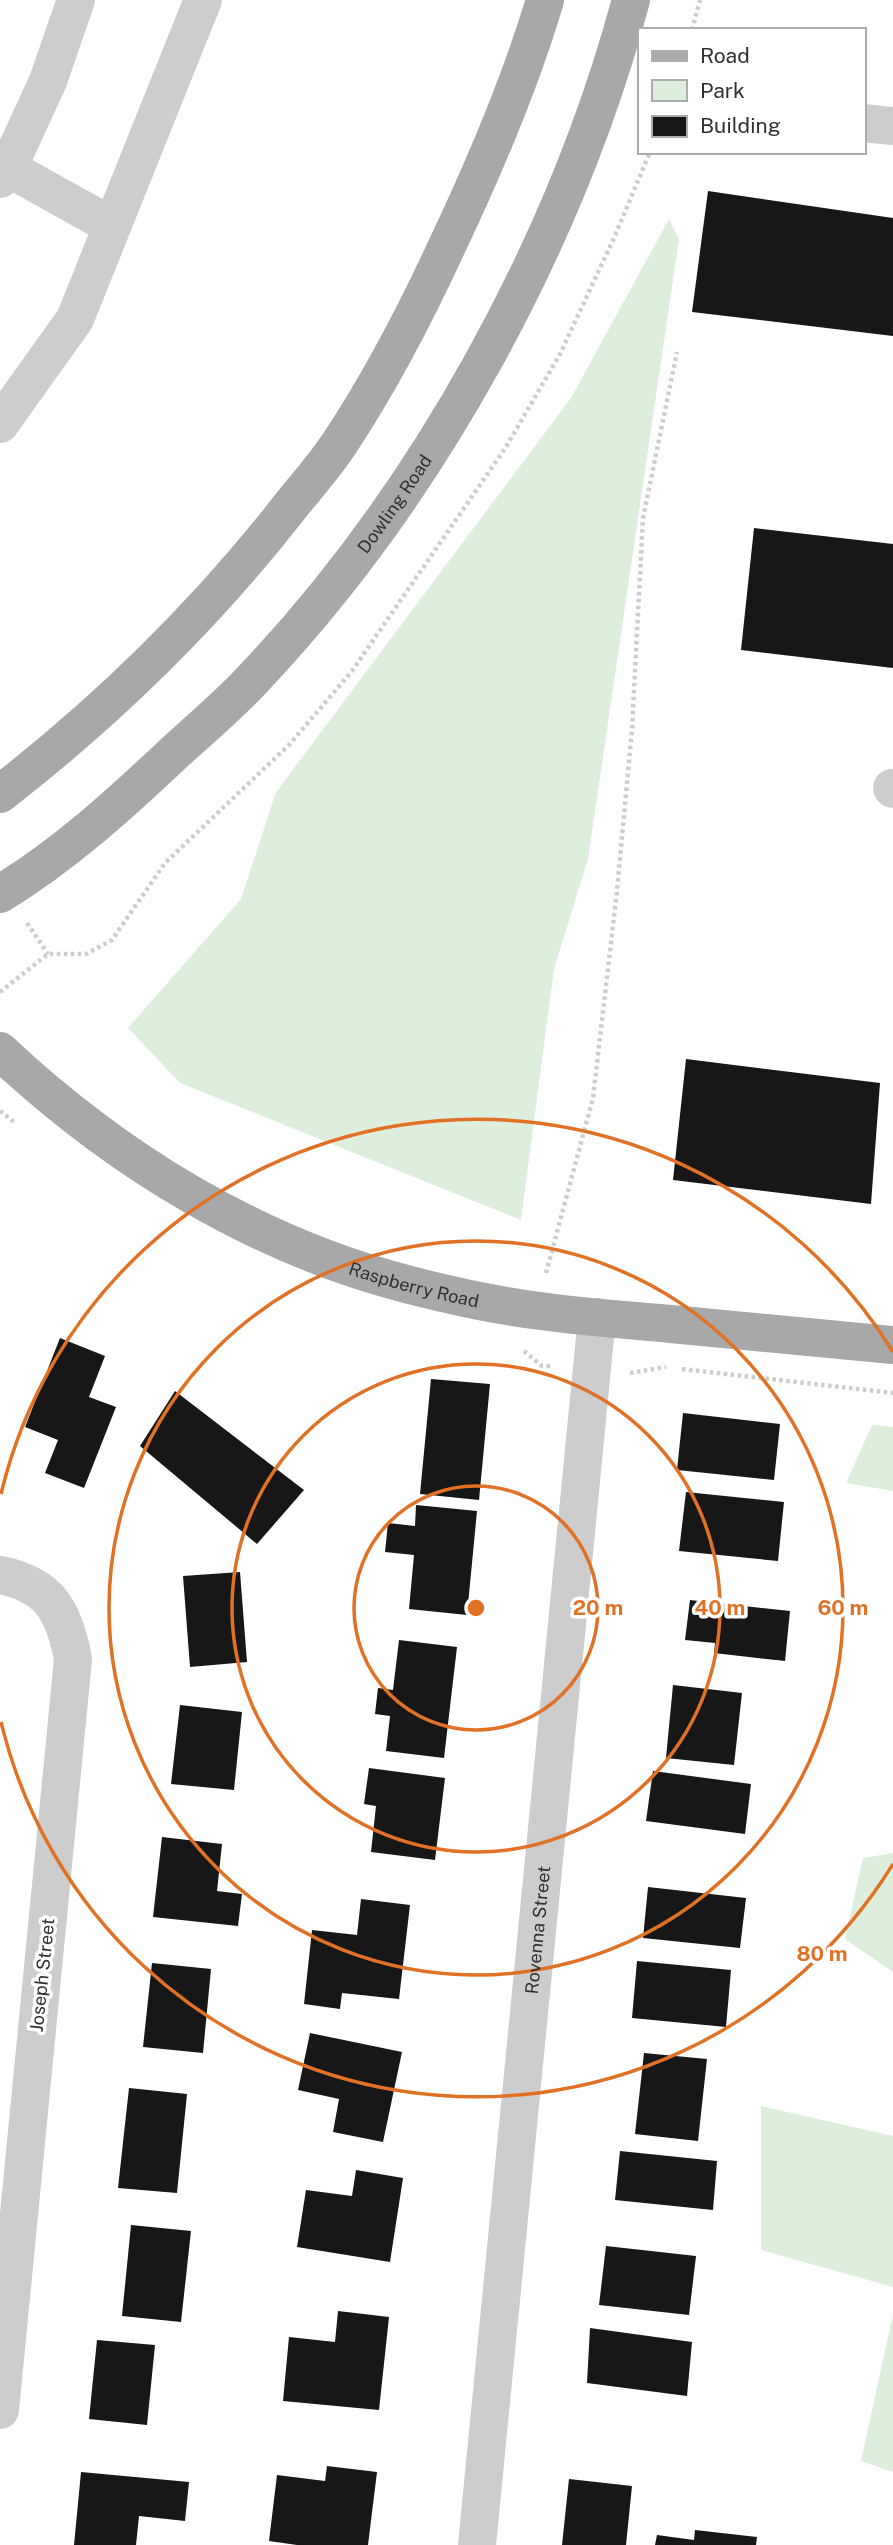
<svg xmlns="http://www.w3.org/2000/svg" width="893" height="2545" font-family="'Public Sans',sans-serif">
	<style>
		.green { fill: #deeedd }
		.building { fill: #171717 }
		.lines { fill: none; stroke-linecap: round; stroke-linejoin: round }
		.path { stroke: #cdcdcd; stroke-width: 4.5; stroke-dasharray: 3.5 3.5; stroke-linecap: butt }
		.minor { stroke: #cdcdcd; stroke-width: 38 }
		.major { stroke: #a8a8a8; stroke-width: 38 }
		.ring { fill: none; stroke: #e17125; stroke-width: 3.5 }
		.labels { text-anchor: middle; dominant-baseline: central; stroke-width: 7; stroke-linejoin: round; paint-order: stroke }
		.street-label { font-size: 18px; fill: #303030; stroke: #fff }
		.centre { fill: #e17125; stroke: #fff; stroke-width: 3.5 }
		.ring-label { font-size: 21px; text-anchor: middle; font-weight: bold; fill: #e17125; stroke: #fff; stroke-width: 7; stroke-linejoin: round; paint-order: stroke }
	</style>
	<rect width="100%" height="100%" fill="#fff"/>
	<g class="green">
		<polygon points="669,219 679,239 588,859 554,969 521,1220 180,1083 128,1028 241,899 276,792 571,398"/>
		<polygon points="872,1425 893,1427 893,1491 846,1483"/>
		<polygon points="893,1853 893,1972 845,1939 863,1858"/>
		<polygon points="761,2106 893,2136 893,2287 761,2250"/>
		<polygon points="893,2314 893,2472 861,2461"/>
	</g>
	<g class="building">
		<polygon points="708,191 893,218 893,336 692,312"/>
		<polygon points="754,528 893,544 893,668 741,650"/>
		<polygon points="686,1059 880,1083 871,1204 673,1180"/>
		<polygon points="60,1338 105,1356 89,1397 116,1407 84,1488 45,1473 58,1440 25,1427"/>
		<polygon points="431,1379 490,1384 479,1500 420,1494"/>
		<polygon points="175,1391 304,1490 257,1544 140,1446"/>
		<polygon points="683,1413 780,1424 774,1480 677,1470"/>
		<polygon points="686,1492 784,1502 778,1561 679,1551"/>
		<polygon points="416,1505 477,1511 467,1615 409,1609 414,1555 385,1552 388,1523 415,1526"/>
		<polygon points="240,1572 247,1662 190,1667 183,1576"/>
		<polygon points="690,1600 790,1611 785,1661 714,1653 715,1643 685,1640"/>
		<polygon points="399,1640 457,1647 444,1758 386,1751 390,1716 375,1714 378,1688 393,1690"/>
		<polygon points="673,1685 742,1693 734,1765 666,1758"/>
		<polygon points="180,1705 242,1712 234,1790 171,1784"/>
		<polygon points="369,1768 445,1778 435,1860 371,1852 376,1806 364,1804"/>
		<polygon points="653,1771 751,1784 745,1834 646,1821"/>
		<polygon points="162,1837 222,1844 217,1891 242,1894 238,1926 153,1917"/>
		<polygon points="648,1887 746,1898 740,1948 643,1938"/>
		<polygon points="361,1899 410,1905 399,1999 342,1993 340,2009 304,2004 312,1930 357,1935"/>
		<polygon points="637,1961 731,1970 726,2027 632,2018"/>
		<polygon points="152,1963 211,1969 203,2053 143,2047"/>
		<polygon points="310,2033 402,2052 383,2142 333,2132 339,2099 298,2090"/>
		<polygon points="644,2053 707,2059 698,2141 635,2134"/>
		<polygon points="129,2088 187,2094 177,2193 118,2188"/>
		<polygon points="620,2151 717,2161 713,2210 615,2200"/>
		<polygon points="356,2170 403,2178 390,2262 297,2247 306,2190 352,2196"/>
		<polygon points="131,2225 191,2231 181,2322 122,2316"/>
		<polygon points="606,2246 696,2256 689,2315 599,2305"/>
		<polygon points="338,2311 389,2317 379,2410 283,2401 289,2337 335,2342"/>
		<polygon points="590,2328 692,2342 687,2396 587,2383"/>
		<polygon points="97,2340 155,2345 147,2425 89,2419"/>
		<polygon points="327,2466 377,2472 368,2545 297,2545 269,2541 277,2475 325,2481"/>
		<polygon points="81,2472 189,2482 185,2521 139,2516 136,2545 74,2545"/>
		<polygon points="569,2479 632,2486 626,2545 562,2545"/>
		<polygon points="695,2530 757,2537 756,2545 655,2545 657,2535 694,2540"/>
	</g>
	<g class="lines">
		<g class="path">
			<polyline points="692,30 700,0"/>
			<polyline points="27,923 48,954"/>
			<polyline points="0,992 48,954 86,954 112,940 165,863 289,745 352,671 506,447 560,354 614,238 650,152"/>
			<polyline points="0,1111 14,1122"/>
			<polyline points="546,1273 593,1098 617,891 632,729 643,518 677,352"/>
			<polyline points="524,1351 542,1366 552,1366"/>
			<polyline points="682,1369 893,1393"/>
			<polyline points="630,1373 666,1367"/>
		</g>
		<g class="minor">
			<polyline points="863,123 893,126"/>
			<polyline points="8,168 112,226"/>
			<polyline points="0,179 8,168 48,81 76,0"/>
			<polyline points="0,424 75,319 203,0"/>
			<polyline points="892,788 893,789"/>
			<path d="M 0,1575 C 50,1585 64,1611 73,1659 L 0,2410"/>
			<path id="s1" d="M 477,2545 L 597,1317"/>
		</g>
		<g class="major">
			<path d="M 0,794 C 108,710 209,611 292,504 C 309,483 327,463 341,441 C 382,379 416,313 447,246 C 485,166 520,84 545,0"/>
			<path id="s2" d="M 0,894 C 64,855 120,804 174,753 C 200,729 228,706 252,680 C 427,496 565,245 631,0"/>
			<path id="s3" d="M 0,1051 C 115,1159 256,1246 410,1285 C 449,1295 500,1306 540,1311 C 583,1317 628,1320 671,1324 C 745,1331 819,1338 893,1345"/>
		</g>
	</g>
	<g class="ring">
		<circle cx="476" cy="1608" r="122"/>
		<circle cx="476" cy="1608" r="244"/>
		<circle cx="476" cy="1608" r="367"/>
		<path d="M893 1864A489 489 0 0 1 1 1722M1 1494A489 489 0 0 1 893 1352"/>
	</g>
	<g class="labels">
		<g class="street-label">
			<text stroke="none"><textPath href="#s2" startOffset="558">Dowling Road</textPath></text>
			<text stroke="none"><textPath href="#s3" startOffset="481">Raspberry Road</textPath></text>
			<text stroke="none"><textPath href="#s1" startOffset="618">Rovenna Street</textPath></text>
			<text transform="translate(42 1975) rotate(-84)">Joseph Street</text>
		</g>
	</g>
	<circle cx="476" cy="1608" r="10" class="centre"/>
	<g class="ring-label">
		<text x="598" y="1615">20 m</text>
		<text x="720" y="1615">40 m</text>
		<text x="843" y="1615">60 m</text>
		<text x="822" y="1961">80 m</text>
	</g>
	<rect x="638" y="28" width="228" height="126" fill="#ffffff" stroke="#acacac" stroke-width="2"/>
	<rect x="652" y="51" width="35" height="10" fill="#a8a8a8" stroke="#acacac" stroke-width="2"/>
	<text x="700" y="63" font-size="21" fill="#303030">Road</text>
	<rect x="652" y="80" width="35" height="21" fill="#deeedd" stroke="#acacac" stroke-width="2"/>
	<text x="700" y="98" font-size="21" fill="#303030">Park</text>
	<rect x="652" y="116" width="35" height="21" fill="#171717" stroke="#acacac" stroke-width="2"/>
	<text x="700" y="133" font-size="21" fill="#303030">Building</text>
</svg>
